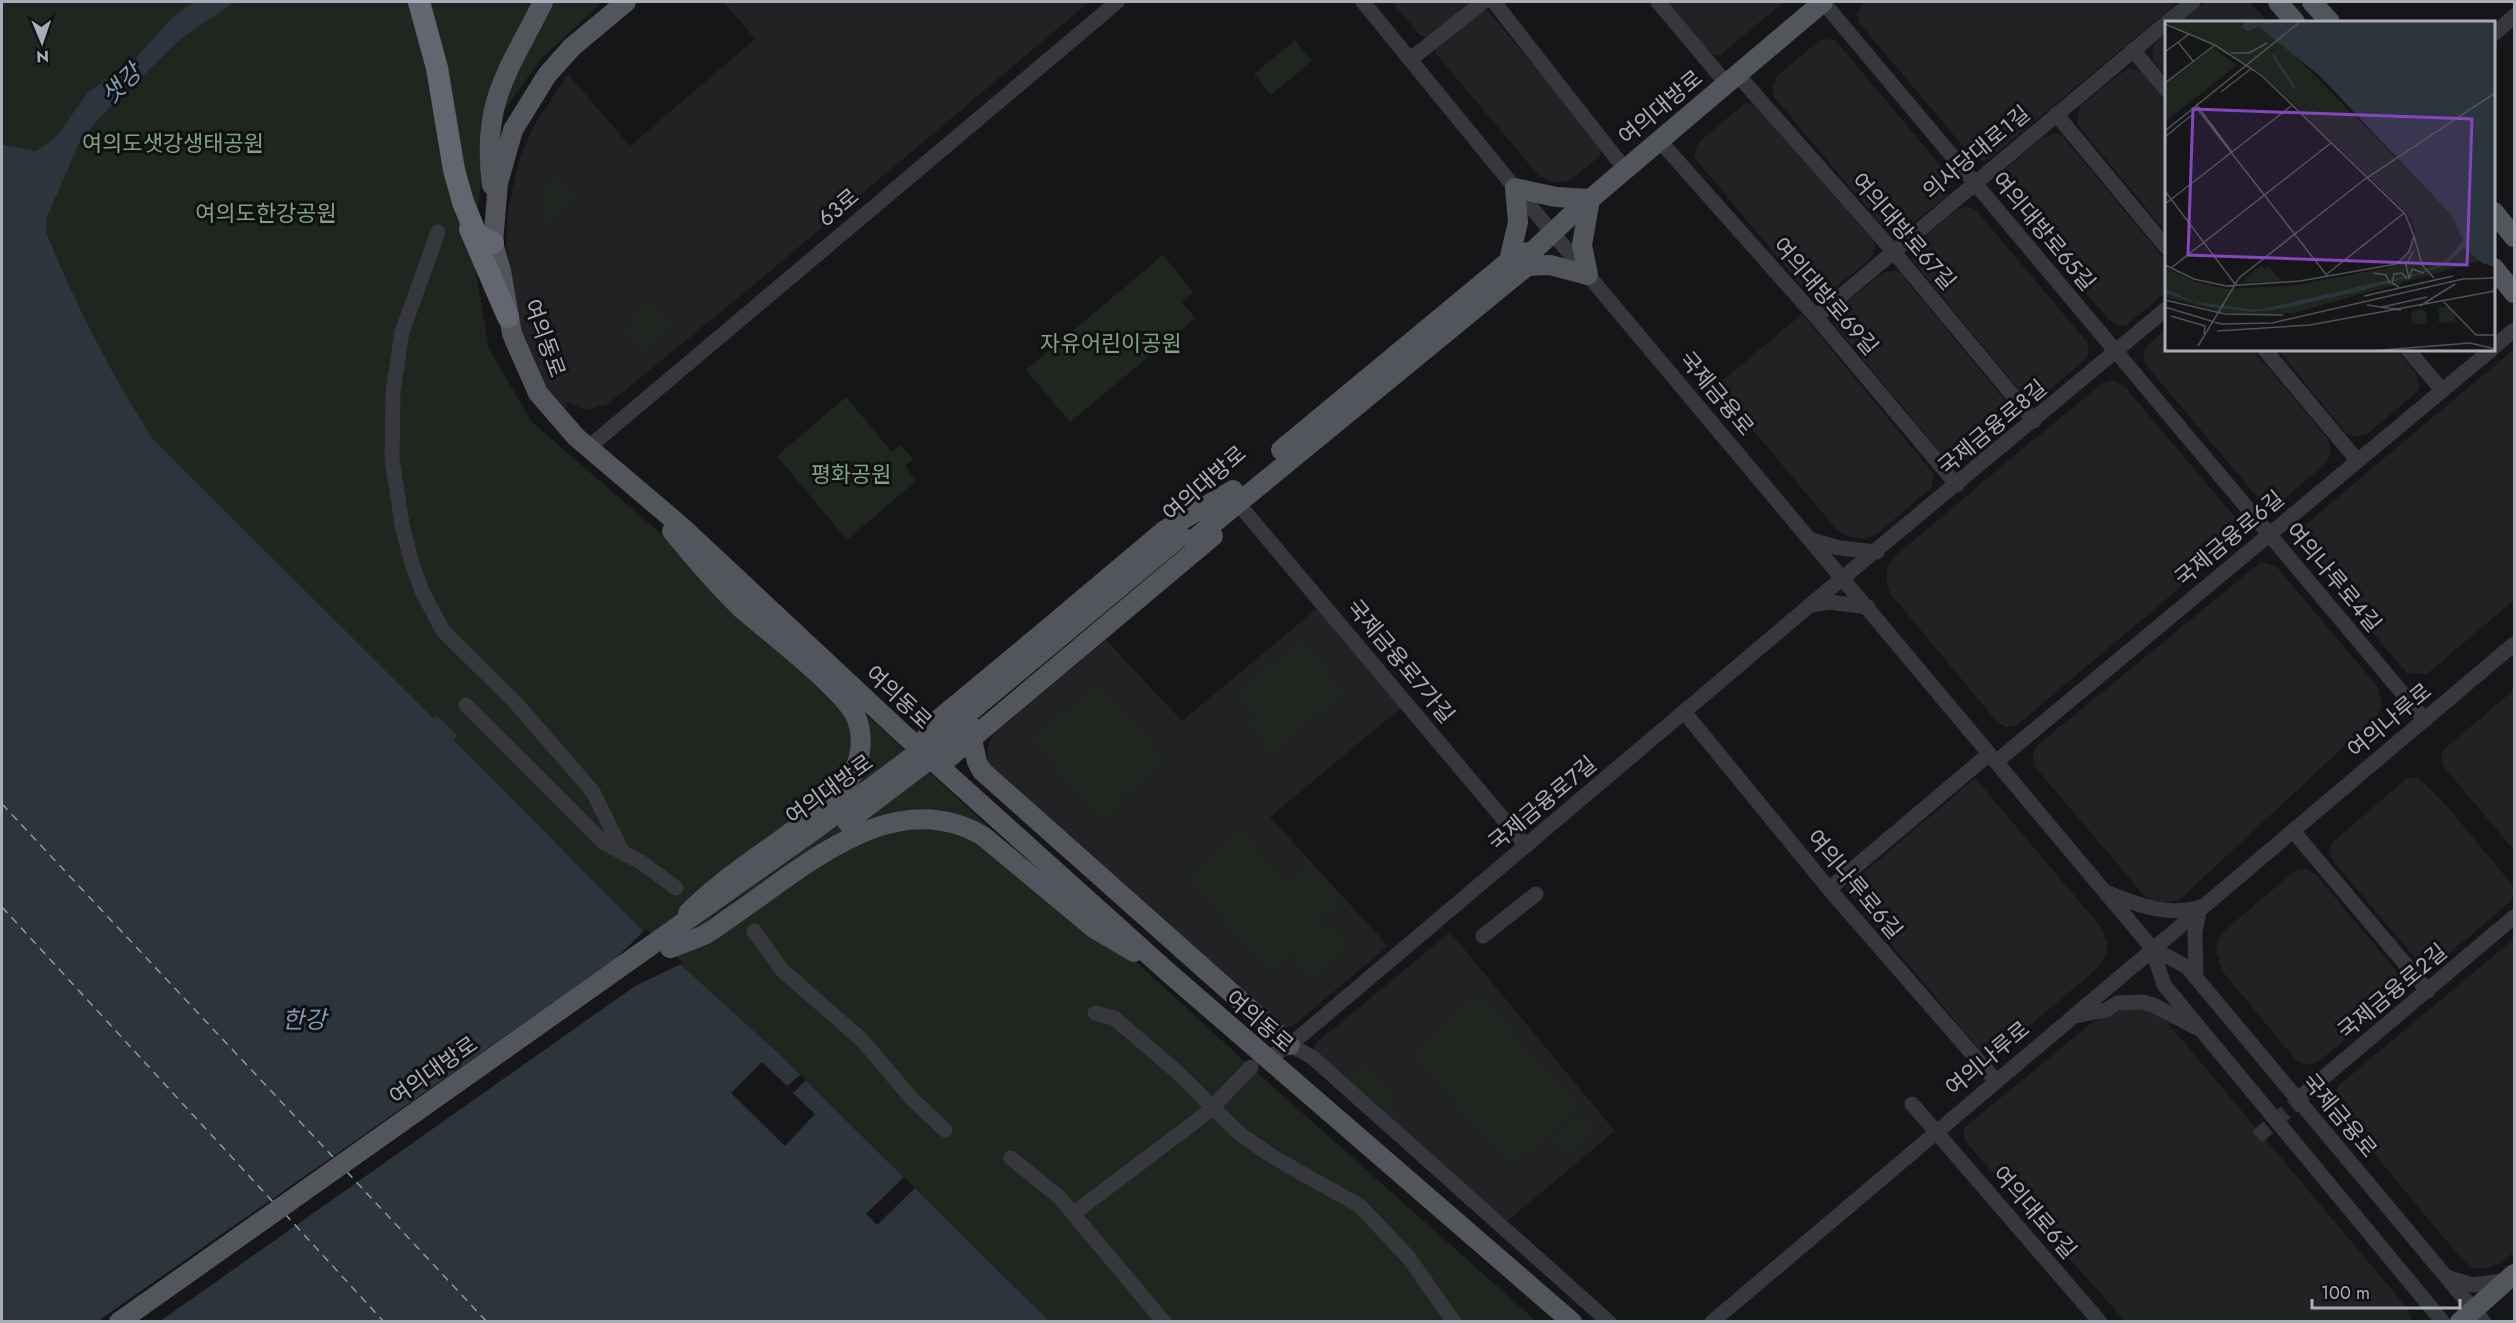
<svg xmlns="http://www.w3.org/2000/svg" width="2516" height="1323" font-family="Jost,'Noto Sans KR',sans-serif">
	<style>
		.built { fill: #222225 }
		.green { fill: #1e261f }
		.water { fill: #2c353c }
		.pier { fill: #161618 }
		.lines { fill: none; stroke-linecap: round; stroke-linejoin: round }
		.ferry { stroke: #7f9bb3; stroke-width: 1.5; stroke-dasharray: 8 6; stroke-linecap: butt }
		.minor-tunnel { stroke: #333438; stroke-width: 15; stroke-dasharray: 15 8; stroke-linecap: butt }
		.minor { stroke: #37383d; stroke-width: 15 }
		.major { stroke: #53555c; stroke-width: 20 }
		.highway { stroke: #63666e; stroke-width: 22 }
		.major-bridge { stroke: #53555c; stroke-width: 20 }
		.labels { text-anchor: middle; dominant-baseline: central; stroke-width: 6; stroke-linejoin: round; paint-order: stroke }
		.street-label { font-size: 22px; fill: #a8adb8; stroke: #111113 }
		.park-label { font-size: 22px; fill: #7fa381; stroke: #111113 }
		.water-label { font-size: 24px; font-style: italic; fill: #7f9bb3; stroke: #111113 }
		.inset-river { fill: none; stroke: #2c353c; stroke-width: 3 }
		.inset-road { fill: none; stroke: #505258; stroke-width: 1.5 }
		.view { fill: #8446be; fill-opacity: 0.15; stroke: #8446be; stroke-width: 3 }
		.inset-edge { fill: none; stroke: #a8adb8; stroke-width: 3 }
	</style>
	<rect width="100%" height="100%" fill="#161618"/>
	<g class="built">
		<polygon points="724,2 1089,2 750,288 608,404 586,410 565,402 568,407 566,409 543,385 519,334 506,242 508,211 518,163 533,127 568,74 630,146 755,39"/>
		<polygon points="1392,2 1471,2 1429,36 1421,36"/>
		<polygon points="1667,2 1784,2 1720,55 1712,55"/>
		<polygon points="1865,2 2178,2 1989,159 1983,161 1973,158 1860,24 1857,13"/>
		<polygon points="2205,2 2250,2 2268,22 2180,22"/>
		<polygon points="1479,10 1488,11 1602,147 1600,156 1571,180 1554,183 1539,176 1436,54 1436,45"/>
		<polygon points="2166,33 2166,76 2153,61 2152,55 2154,45"/>
		<polygon points="1830,39 1836,41 1950,177 1947,196 1903,231 1893,232 1885,229 1774,97 1772,87 1777,76 1820,40"/>
		<polygon points="2128,68 2140,71 2166,103 2166,232 2077,124 2080,106"/>
		<polygon points="1745,103 1753,104 1874,242 1875,248 1871,258 1822,298 1809,295 1694,157 1698,143"/>
		<polygon points="2055,133 2063,137 2166,261 2166,292 2127,325 2117,325 2109,320 1998,189 1998,179 2002,172 2042,138"/>
		<polygon points="1967,206 1976,210 2087,342 2089,349 2086,359 2041,397 2032,398 2022,393 1913,261 1912,251 1916,244 1956,210"/>
		<polygon points="1894,270 1901,274 2011,408 2009,423 1962,462 1953,463 1944,457 1835,325 1835,314 1841,307 1884,272"/>
		<polygon points="1802,314 1934,474 1931,488 1878,533 1865,539 1849,537 1836,529 1716,386"/>
		<polygon points="2166,329 2166,350 2253,350 2328,439 2331,453 2326,463 2277,505 2264,505 2145,364 2143,357 2146,347"/>
		<polygon points="2514,349 2514,600 2427,674 2407,673 2300,548 2298,534 2300,529"/>
		<polygon points="2278,350 2396,350 2416,373 2420,386 2419,390 2366,435 2354,437 2346,433"/>
		<polygon points="2112,380 2125,387 2239,522 2241,536 2016,726 2007,727 1997,722 1890,593 1886,580 1888,566 1893,558 2015,455 2103,383"/>
		<polygon points="2261,562 2276,566 2378,687 2382,706 2378,715 2179,900 2165,903 2152,901 2143,894 2034,766 2033,754 2039,744"/>
		<polygon points="1320,606 1403,706 1270,817 1388,946 1294,1025 1283,1028 989,766 987,751 989,742 995,733 1106,640 1182,721"/>
		<polygon points="2514,690 2514,850 2443,766 2441,756 2443,750"/>
		<polygon points="2418,777 2445,804 2514,887 2511,901 2436,965 2431,965 2415,958 2333,861 2329,850 2335,840 2407,778"/>
		<polygon points="1975,778 2101,927 2108,945 2105,958 2099,967 1997,1053 1992,1054 1980,1050 1845,889"/>
		<polygon points="2305,868 2316,875 2401,976 2403,984 2401,993 2318,1062 2307,1065 2296,1060 2222,971 2216,951 2218,940 2225,930 2296,870"/>
		<polygon points="1450,932 1615,1131 1500,1227 1314,1051 1316,1043"/>
		<polygon points="2514,939 2514,1252 2499,1264 2484,1269 2472,1267 2459,1256 2337,1109 2334,1096 2339,1085"/>
		<polygon points="2144,1008 2162,1016 2408,1309 2411,1321 2125,1321 1964,1140 1964,1128 2089,1025 2114,1010"/>
	</g>
	<g class="green">
		<polygon points="2,2 602,2 541,59 503,112 480,189 474,261 489,349 532,422 804,658 1251,1067 1536,1321 1049,1321 777,1052 636,924 454,740 457,735 437,715 433,718 153,439 123,392 82,317 46,231 2,156"/>
		<polygon points="1295,40 1312,61 1271,95 1254,74"/>
		<polygon points="551,169 565,184 564,187 576,196 543,224 541,222"/>
		<polygon points="1163,255 1193,292 1182,302 1195,318 1070,422 1026,370"/>
		<polygon points="651,303 672,328 644,350 625,329 639,312"/>
		<polygon points="846,397 892,452 901,445 913,459 905,466 916,481 847,540 777,456"/>
		<polygon points="1302,640 1344,691 1272,754 1247,723 1256,715 1236,692"/>
		<polygon points="1098,683 1166,760 1117,801 1120,807 1104,823 1032,739"/>
		<polygon points="1240,830 1325,924 1271,973 1186,878"/>
		<polygon points="1309,863 1342,900 1323,917 1289,880"/>
		<polygon points="1331,924 1350,946 1312,978 1293,956"/>
		<polygon points="1478,994 1579,1107 1511,1166 1411,1053"/>
		<polygon points="1362,1065 1397,1099 1380,1117 1345,1083"/>
		<polygon points="1580,1115 1594,1131 1568,1153 1554,1138"/>
	</g>
	<path class="water" d="M 195,2 L 234,2 L 182,38 L 98,119 L 79,143 L 47,217 L 46,231 L 50,241 C 78,311 112,375 153,439 L 433,718 L 437,715 L 457,735 L 454,740 L 636,924 L 777,1052 L 1049,1321 L 2,1321 L 2,145 L 36,151 L 57,136 L 88,92 L 132,62 L 173,17 Z"/>
	<g class="pier">
		<polygon points="646,929 683,963 635,986 159,1322 98,1321 615,959"/>
		<polygon points="762,1062 787,1086 800,1075 806,1080 793,1093 815,1114 785,1146 731,1093"/>
		<polygon points="904,1177 915,1188 877,1225 866,1214"/>
	</g>
	<g class="lines">
		<g class="ferry">
			<polyline points="2,804 334,1158"/>
			<polyline points="2,907 273,1202"/>
			<polyline points="347,1172 487,1322"/>
			<polyline points="285,1214 384,1322"/>
		</g>
		<polyline class="minor-tunnel" points="2257,1137 2309,1092"/>
		<g class="minor">
			<polyline points="1363,2 1515,188 2152,948 2164,985 2443,1322"/>
			<polyline points="1494,2 1624,168"/>
			<polyline points="1658,2 1726,83"/>
			<polyline points="1823,2 2425,720"/>
			<polyline points="2167,22 2193,2"/>
			<polyline points="2494,34 2514,16"/>
			<polyline points="2133,50 2166,90"/>
			<polyline points="1412,58 1483,2"/>
			<polyline points="1737,74 1893,251 2034,421"/>
			<polyline points="2056,114 2166,247"/>
			<polyline points="1659,140 1816,317 1957,485"/>
			<polyline points="438,232 402,332 393,392 392,459 403,530 412,563 422,591 443,631 516,703 593,792 622,851"/>
			<polyline points="1816,317 2166,23"/>
			<polyline points="2494,347 2514,330"/>
			<polyline points="2265,350 2357,460"/>
			<polyline points="2408,350 2442,390"/>
			<polyline points="589,447 1117,2"/>
			<polyline points="1241,507 1526,846"/>
			<polyline points="1812,540 1839,548 1877,552"/>
			<polyline points="1812,605 1829,602 1868,607"/>
			<polyline points="466,705 604,843 641,862 676,888"/>
			<polyline points="1685,713 1829,889 1996,1081"/>
			<polyline points="1996,762 2491,350"/>
			<polyline points="2293,831 2428,991"/>
			<polyline points="1829,889 1989,754"/>
			<path d="M 2108,893 C 2139,905 2164,916 2198,908"/>
			<polyline points="754,931 783,971 863,1041 911,1098 945,1130"/>
			<polyline points="1483,936 1536,894"/>
			<polyline points="2152,948 2187,967 2484,1322"/>
			<polyline points="2196,978 2195,932 2200,907"/>
			<polyline points="1095,1013 1114,1018 1176,1071 1240,1134 1275,1158 1360,1206 1409,1258 1454,1322"/>
			<polyline points="2075,1016 2106,1010 2117,1003 2143,1002 2153,1005 2195,1027"/>
			<polyline points="1290,1045 1312,1057 1609,1322"/>
			<polyline points="1266,1059 1290,1045 1809,606 2166,309"/>
			<polyline points="2298,1099 2514,917"/>
			<polyline points="1912,1104 2100,1322"/>
			<polyline points="1011,1158 1059,1197 1164,1322"/>
			<polyline points="1074,1213 1208,1112 1251,1067"/>
			<polyline points="2449,1278 2473,1285 2508,1280"/>
			<polyline points="1712,1322 2514,644"/>
		</g>
		<g class="major">
			<polyline points="626,2 572,47 547,75 513,130 498,183 493,243 501,271 512,334 538,393 576,437 682,527 900,731 1170,974 1572,1322"/>
			<polyline points="2278,2 2295,22"/>
			<polyline points="2312,2 2330,22"/>
			<path d="M 492,185 C 481,101 509,71 543,2"/>
			<polyline points="2494,212 2514,237"/>
			<polyline points="1509,261 1518,222 1515,188 1556,197 1590,199 1582,245 1588,275 1550,265 1527,266"/>
			<polyline points="2494,268 2514,293"/>
			<polyline points="1281,450 1509,261 1521,253 1532,252"/>
			<path d="M 672,531 C 694,558 717,585 742,609 C 768,632 846,691 857,719 C 865,742 860,769 843,787 C 797,836 735,865 688,913"/>
			<polyline points="1193,540 1527,266 1531,263 1532,252 1568,218 1823,2"/>
			<polyline points="972,739 977,762 982,771 1290,1045"/>
			<polyline points="921,750 925,739 939,719 1039,636 1165,530 1233,490"/>
			<polyline points="939,766 1213,536"/>
			<path d="M 670,948 C 681,944 693,940 704,935 C 716,929 727,919 738,912 C 808,864 895,784 983,836 L 1095,929 L 1134,952"/>
			<polyline points="2460,1322 2514,1274"/>
		</g>
		<g class="highway">
			<polyline points="419,2 437,68 454,170 463,202 476,234 493,243"/>
			<polyline points="470,229 508,317"/>
		</g>
		<g class="major-bridge">
			<polyline points="847,822 972,727"/>
			<polyline points="119,1322 817,828 948,730 1181,536"/>
		</g>
	</g>
	<g class="labels">
		<g class="street-label">
			<text transform="translate(1660 107) rotate(-40)">여의대방로</text>
			<text transform="translate(1976 152) rotate(-40)">의사당대로1길</text>
			<text transform="translate(838 207) rotate(-40)">63로</text>
			<text transform="translate(1904 231) rotate(49)">여의대방로67길</text>
			<text transform="translate(2044 231) rotate(50)">여의대방로65길</text>
			<text transform="translate(1826 296) rotate(49)">여의대방로69길</text>
			<text transform="translate(545 338) rotate(70)">여의동로</text>
			<text transform="translate(1717 393) rotate(50)">국제금융로</text>
			<text transform="translate(1992 427) rotate(-40)">국제금융로8길</text>
			<text transform="translate(1204 483) rotate(-41)">여의대방로</text>
			<text transform="translate(2229 538) rotate(-40)">국제금융로6길</text>
			<text transform="translate(2334 577) rotate(50)">여의나루로4길</text>
			<text transform="translate(1401 661) rotate(50)">국제금융로7가길</text>
			<text transform="translate(899 697) rotate(43)">여의동로</text>
			<text transform="translate(2389 720) rotate(-40)">여의나루로</text>
			<text transform="translate(829 789) rotate(-36)">여의대방로</text>
			<text transform="translate(1542 803) rotate(-40)">국제금융로7길</text>
			<text transform="translate(1855 884) rotate(50)">여의나루로6길</text>
			<text transform="translate(2392 991) rotate(-40)">국제금융로2길</text>
			<text transform="translate(1260 1021) rotate(41)">여의동로</text>
			<text transform="translate(1987 1058) rotate(-40)">여의나루로</text>
			<text transform="translate(433 1070) rotate(-35)">여의대방로</text>
			<text transform="translate(2340 1115) rotate(50)">국제금융로</text>
			<text transform="translate(2035 1212) rotate(49)">여의대로6길</text>
		</g>
		<g class="park-label">
			<text x="173" y="143">여의도샛강생태공원</text>
			<text x="266" y="213">여의도한강공원</text>
			<text x="1111" y="343">자유어린이공원</text>
			<text x="851" y="474">평화공원</text>
		</g>
		<g class="water-label">
			<text transform="translate(121 84) rotate(-44)">샛강</text>
			<text x="304" y="1019">한강</text>
		</g>
	</g>
	<g transform="translate(2165 21)">
		<rect width="330" height="330" fill="#161618"/>
		<path d="M 0,0 L 85,0 L 120,24 L 287,195 L 298,220 L 315,240 L 128,292 L 70,294 L 0,276 L 0,246 L 28,260 L 62,268 L 125,265 L 222,247 L 237,241 L 251,213 L 245,195 L 95,51 ZM 48,27 L 72,44 L 0,101 L 0,63 ZM 96,244 L 100,248 L 104,245 L 116,260 L 75,262 ZM 274,286 L 283,286 L 290,293 L 290,301 L 274,302 ZM246 296a8 8 0 1 1 16 0a8 8 0 1 1-16 0Z" fill="#1e261f"/>
		<path d="M 82,0 L 330,0 L 330,246 L 317,242 L 299,227 L 278,245 L 255,253 L 191,271 L 120,287 L 87,291 L 41,285 L 0,272 L 0,268 L 29,281 L 93,289 L 254,252 L 282,239 L 298,220 L 287,195 L 155,55 L 94,6 L 83,10 L 76,6 Z" fill="#2c353c"/>
		<path class="inset-river" d="M 179,0 L 175,30 L 162,52 L 183,38 L 207,42 L 236,63 L 274,107M 108,34 L 130,67M 166,46 L 172,26 L 173,0M 169,47 L 189,41 L 209,48 L 266,110M 277,110 L 330,170M 271,116 L 330,183"/>
		<path class="inset-road" d="M 0,3 L 50,24 L 96,54 L 240,193 L 249,215 L 244,231 L 231,243 L 135,260 L 61,265 L 29,258 L 0,244M 13,21 L 28,40M 0,31 L 24,13M 66,32 L 84,32 L 102,22M 0,62 L 50,24M 56,71 L 87,47M 31,83 L 67,131M 30,85 L 163,256M 0,110 L 136,0M 0,116 L 28,93M 0,170 L 70,263M 0,183 L 126,85M 249,215 L 257,244 L 269,257M 6,247 L 166,122M 208,252 L 221,254 L 225,263M 162,253 L 239,192M 244,257 L 241,244 L 248,231M 244,258 L 247,248 L 259,252M 234,266 L 227,262 L 229,253 L 237,252 L 242,258M 199,275 L 288,255M 0,279 L 60,293 L 118,294M 279,281 L 311,314 L 329,314M 202,284 L 236,289M 255,285 L 290,263M 0,286 L 56,303 L 107,302 L 298,258 L 330,257M 217,286 L 262,276M 6,295 L 40,305 L 39,313M 52,310 L 145,304 L 330,270M 33,325 L 74,257 L 200,158 L 330,72M 205,330 L 305,322 L 330,328"/>
		<path class="view" d="M 28,88 L 307,98 L 302,244 L 23,234 Z"/>
		<rect width="330" height="330" class="inset-edge"/>
	</g>
	<rect width="2516" height="1323" fill="none" stroke="#a8adb8" stroke-width="6"/>
	<g transform="translate(42 42) rotate(178)" stroke="#111113" stroke-width="4.5" paint-order="stroke">
	<path d="M0-4.5L10 22L0 15L-10 22Z" fill="#a8adb8"/>
	<text y="-9" font-size="16" font-weight="bold" text-anchor="middle" fill="#a8adb8">N</text>
	</g>
	<path d="M2312 1299v9h148v-9" fill="none" stroke="#a8adb8" stroke-width="3"/>
	<text x="2321" y="1299" font-size="18" fill="#a8adb8" stroke="#111113" stroke-width="4.5" paint-order="stroke">100 m</text>
</svg>
